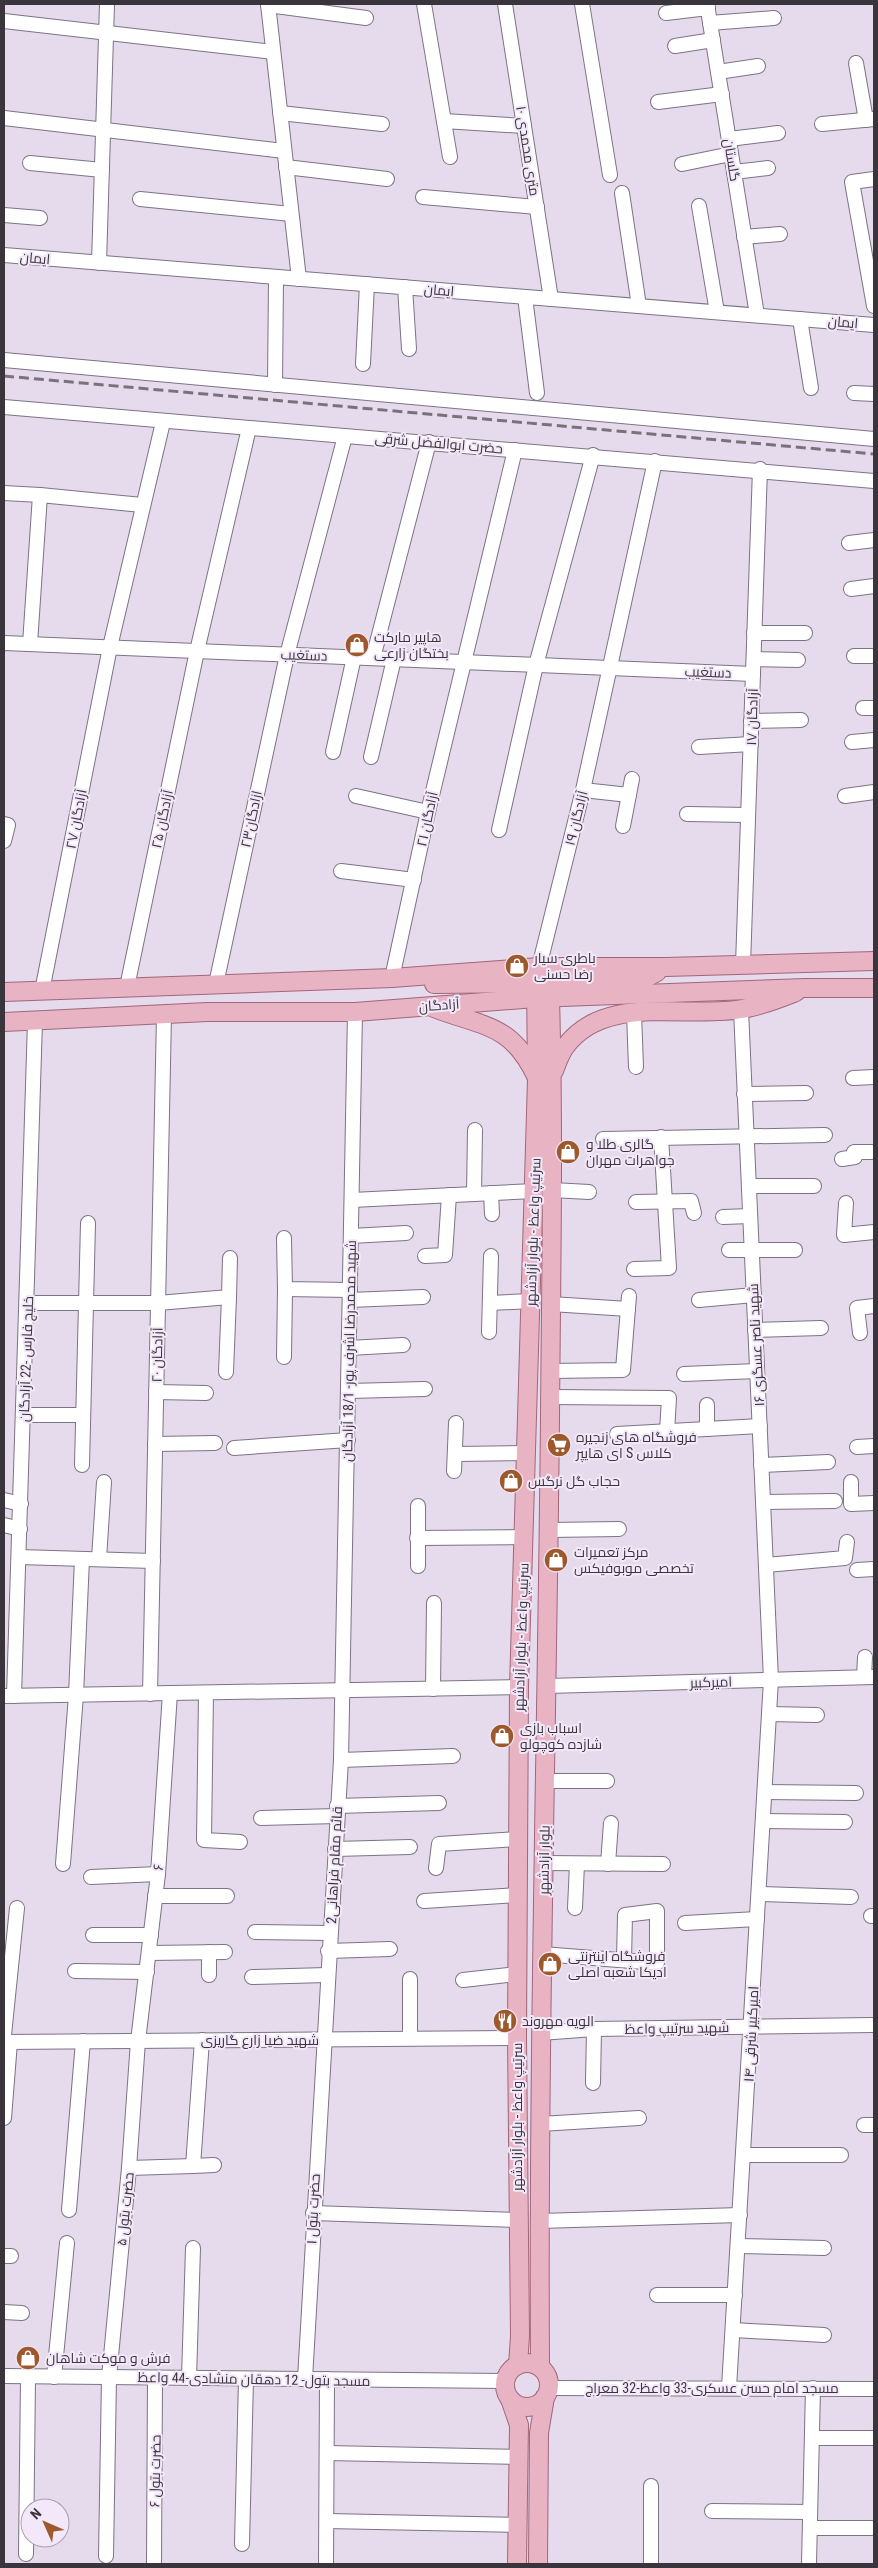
<svg xmlns="http://www.w3.org/2000/svg" width="878" height="2568" font-family="'Roboto Condensed',Cairo,sans-serif">
	<style>
		.lines { fill: none; stroke-linecap: round; stroke-linejoin: round }
		.minor-casing { stroke: #7d7383; stroke-width: 16 }
		.major-casing { stroke: #a1667a; stroke-width: 20 }
		.minor { stroke: #fff; stroke-width: 14 }
		.major { stroke: #e8b3c3; stroke-width: 18 }
		.rail { stroke: #79727d; stroke-width: 3; stroke-dasharray: 10 5; stroke-linecap: butt }
		.labels { text-anchor: middle; dominant-baseline: central; stroke-width: 4; stroke-linejoin: round; paint-order: stroke }
		.street-label { font-size: 14px; fill: #3a353c; stroke: #f3e8fa }
		.poi-label { font-size: 14px; fill: #3a353c; stroke: #f3e8fa; text-anchor: start }
	</style>
	<rect width="100%" height="100%" fill="#e6dbed"/>
	<g class="lines">
		<g class="minor-casing">
			<g id="minor">
				<polyline points="268,4 299,279"/>
				<polyline points="424,4 450,157"/>
				<polyline points="505,4 551,299"/>
				<polyline points="582,4 610,175"/>
				<polyline points="707,4 757,315"/>
				<polyline points="268,5 366,18"/>
				<polyline points="666,13 708,8"/>
				<polyline points="4,21 273,52"/>
				<polyline points="710,23 774,18"/>
				<polyline points="675,46 713,40"/>
				<polyline points="856,63 866,120"/>
				<polyline points="718,72 758,66"/>
				<polyline points="658,102 722,94"/>
				<polyline points="280,113 382,124"/>
				<polyline points="4,118 284,151"/>
				<polyline points="444,121 524,126"/>
				<polyline points="822,124 874,119"/>
				<polyline points="729,139 778,133"/>
				<polyline points="30,163 102,170"/>
				<polyline points="682,164 731,154"/>
				<polyline points="286,167 387,179"/>
				<polyline points="734,172 768,168"/>
				<polyline points="874,179 852,182 874,306"/>
				<polyline points="622,193 639,306"/>
				<polyline points="423,197 537,207"/>
				<polyline points="140,199 291,214"/>
				<polyline points="699,206 717,312"/>
				<polyline points="4,215 40,218"/>
				<polyline points="744,237 780,234"/>
				<polyline points="4,255 874,325"/>
				<polyline points="99,263 107,4"/>
				<polyline points="405,287 409,349"/>
				<polyline points="525,297 537,393"/>
				<polyline points="800,319 811,388"/>
				<polyline points="4,360 874,439"/>
				<polyline points="363,364 367,284"/>
				<polyline points="275,385 276,277"/>
				<polyline points="854,393 874,394"/>
				<polyline points="4,407 874,481"/>
				<polyline points="4,493 40,495"/>
				<polyline points="849,543 874,540"/>
				<polyline points="851,589 874,586"/>
				<polyline points="754,633 805,633"/>
				<polyline points="4,643 753,674"/>
				<polyline points="30,644 40,495 142,505"/>
				<polyline points="854,656 874,656"/>
				<polyline points="373,658 429,442"/>
				<polyline points="754,659 798,660"/>
				<polyline points="863,708 874,708"/>
				<polyline points="751,721 801,720"/>
				<polyline points="852,742 874,740"/>
				<polyline points="699,747 751,744"/>
				<polyline points="333,752 354,657"/>
				<polyline points="371,757 394,659"/>
				<polyline points="583,790 629,795"/>
				<polyline points="356,796 428,812"/>
				<polyline points="845,796 874,792"/>
				<polyline points="687,814 748,815"/>
				<polyline points="4,824 8,825 4,841"/>
				<polyline points="623,826 632,779"/>
				<polyline points="499,830 536,665 593,455"/>
				<polyline points="341,871 414,880"/>
				<polyline points="743,965 760,469"/>
				<polyline points="539,967 583,790 655,461"/>
				<polyline points="392,978 428,812 515,450"/>
				<polyline points="216,984 287,655 345,436"/>
				<polyline points="127,987 197,651 249,428"/>
				<polyline points="42,991 110,647 163,422"/>
				<polyline points="634,1013 636,1067"/>
				<polyline points="853,1078 874,1077"/>
				<polyline points="744,1094 806,1093"/>
				<polyline points="603,1139 825,1135"/>
				<polyline points="842,1159 855,1157 854,1152 874,1152"/>
				<polyline points="749,1186 814,1186"/>
				<polyline points="552,1190 589,1192"/>
				<polyline points="491,1193 492,1214"/>
				<polyline points="474,1194 475,1130"/>
				<polyline points="352,1200 534,1191"/>
				<polyline points="636,1202 691,1201 694,1213"/>
				<polyline points="846,1203 844,1235 874,1232"/>
				<polyline points="723,1217 750,1216"/>
				<polyline points="351,1236 406,1233"/>
				<polyline points="284,1238 285,1289 350,1290"/>
				<polyline points="729,1250 795,1250"/>
				<polyline points="425,1256 445,1255 449,1195"/>
				<polyline points="634,1269 669,1268 661,1137"/>
				<polyline points="350,1300 423,1297"/>
				<polyline points="699,1300 754,1295"/>
				<polyline points="28,1303 158,1303 229,1297 230,1258"/>
				<polyline points="490,1303 531,1301"/>
				<polyline points="551,1304 628,1309"/>
				<polyline points="755,1330 821,1328"/>
				<polyline points="489,1332 491,1256"/>
				<polyline points="860,1333 857,1308 874,1306"/>
				<polyline points="349,1348 403,1345"/>
				<polyline points="284,1357 285,1289"/>
				<polyline points="550,1371 623,1370 629,1296"/>
				<polyline points="226,1372 229,1297"/>
				<polyline points="684,1374 757,1371"/>
				<polyline points="349,1391 425,1389"/>
				<polyline points="156,1392 206,1393"/>
				<polyline points="550,1397 669,1398 667,1432"/>
				<polyline points="24,1415 83,1415"/>
				<polyline points="707,1429 707,1405"/>
				<polyline points="617,1434 760,1426"/>
				<polyline points="155,1444 215,1443"/>
				<polyline points="857,1447 874,1446"/>
				<polyline points="234,1448 348,1440"/>
				<polyline points="455,1454 527,1453"/>
				<polyline points="82,1465 88,1223"/>
				<polyline points="761,1465 828,1462"/>
				<polyline points="454,1471 456,1423"/>
				<polyline points="851,1482 851,1504 874,1503"/>
				<polyline points="4,1500 21,1504"/>
				<polyline points="763,1502 835,1501"/>
				<polyline points="418,1506 418,1566"/>
				<polyline points="4,1525 20,1529"/>
				<polyline points="549,1530 619,1529"/>
				<polyline points="417,1538 524,1537"/>
				<polyline points="19,1557 153,1561"/>
				<polyline points="99,1559 104,1482"/>
				<polyline points="766,1565 845,1558 847,1542"/>
				<polyline points="857,1570 874,1569"/>
				<polyline points="864,1677 865,1657"/>
				<polyline points="547,1686 874,1677"/>
				<polyline points="433,1689 434,1603"/>
				<polyline points="206,1693 204,1840 240,1842"/>
				<polyline points="150,1694 164,1015"/>
				<polyline points="4,1696 519,1687"/>
				<polyline points="14,1696 35,1021"/>
				<polyline points="769,1714 817,1715"/>
				<polyline points="341,1760 453,1756"/>
				<polyline points="545,1781 607,1781"/>
				<polyline points="765,1792 856,1793"/>
				<polyline points="337,1806 439,1803"/>
				<polyline points="261,1818 337,1816"/>
				<polyline points="763,1821 845,1822"/>
				<polyline points="335,1849 410,1847"/>
				<polyline points="544,1863 663,1864"/>
				<polyline points="63,1864 76,1695 82,1559"/>
				<polyline points="608,1864 611,1823"/>
				<polyline points="436,1868 439,1844 518,1839"/>
				<polyline points="91,1877 158,1874"/>
				<polyline points="759,1894 851,1897"/>
				<polyline points="155,1896 227,1896"/>
				<polyline points="424,1901 518,1895"/>
				<polyline points="575,1908 577,1864"/>
				<polyline points="871,1916 874,1916"/>
				<polyline points="685,1923 757,1919"/>
				<polyline points="255,1932 330,1933"/>
				<polyline points="93,1935 151,1935"/>
				<polyline points="328,1951 390,1949"/>
				<polyline points="209,1952 209,1975"/>
				<polyline points="149,1953 225,1952"/>
				<polyline points="542,1954 657,1963 657,1911 625,1915 624,1960"/>
				<polyline points="75,1971 147,1972"/>
				<polyline points="252,1977 327,1975"/>
				<polyline points="410,1979 410,2038"/>
				<polyline points="463,1980 517,1974"/>
				<polyline points="540,2033 594,2029 874,2025"/>
				<polyline points="4,2035 17,1908"/>
				<polyline points="4,2042 517,2038"/>
				<polyline points="593,2083 594,2029"/>
				<polyline points="4,2118 10,2042"/>
				<polyline points="540,2124 639,2118"/>
				<polyline points="864,2125 874,2125"/>
				<polyline points="743,2155 841,2155"/>
				<polyline points="193,2166 214,2165"/>
				<polyline points="129,2168 193,2166 202,2040"/>
				<polyline points="69,2210 83,2041"/>
				<polyline points="313,2213 518,2220"/>
				<polyline points="540,2221 740,2215"/>
				<polyline points="738,2246 824,2248"/>
				<polyline points="4,2256 11,2256"/>
				<polyline points="657,2295 735,2295"/>
				<polyline points="4,2312 22,2313"/>
				<polyline points="733,2330 824,2335"/>
				<polyline points="4,2376 505,2381"/>
				<polyline points="54,2377 67,2243"/>
				<polyline points="189,2378 193,2248"/>
				<polyline points="305,2379 341,1760 355,1012"/>
				<polyline points="549,2388 874,2389"/>
				<polyline points="729,2388 771,1680 741,1010"/>
				<polyline points="812,2438 874,2438"/>
				<polyline points="327,2453 518,2457"/>
				<polyline points="712,2511 810,2512"/>
				<polyline points="327,2521 517,2525"/>
				<polyline points="810,2528 874,2528"/>
				<polyline points="242,2544 246,2379"/>
				<polyline points="26,2554 28,2377"/>
				<polyline points="106,2556 109,2377 129,2168 138,2041 158,1874 170,1693"/>
				<polyline points="154,2564 155,2378"/>
				<polyline points="326,2564 327,2379"/>
				<polyline points="651,2564 651,2486"/>
				<polyline points="809,2564 813,2388"/>
			</g>
		</g>
		<g class="major-casing">
			<g id="major">
				<polyline points="434,984 553,983 646,978 657,972"/>
				<polyline points="4,992 392,978 539,967 666,967 874,961"/>
				<path d="M 434,1008 C 483,1027 511,1023 536,1076"/>
				<polyline points="4,1022 207,1012 355,1012 535,998 805,988 874,988"/>
				<path d="M 554,1071 C 557,1063 560,1054 565,1047 C 604,993 686,1019 742,1009 C 761,1006 778,999 796,992"/>
				<circle cx="527" cy="2385" r="22"/>
				<polyline points="518,2365 520,2336 517,2038 519,1687 537,1079 536,983"/>
				<path d="M 540,2367 C 538,2050 547,1734 550,1417 C 551,1278 554,1138 550,998 L 553,983"/>
				<polyline points="510,2399 519,2425 517,2564"/>
				<polyline points="538,2564 539,2433 545,2397"/>
			</g>
		</g>
		<use href="#minor" class="minor"/>
		<use href="#major" class="major"/>
		<polyline class="rail" points="4,376 874,454"/>
	</g>
	<defs>
		<g id="shop-disc" transform="scale(1.25)"><circle r="9.5" fill="#9d592b" stroke="#f3e8fa"/><path d="M-5-2.5h2.3a2.7 3.5 0 0 1 5.4 0H5L5.5 6h-11ZM-1.5-2.5h3a1.5 2.3 0 0 0-3 0Z" fill="#fff"/></g>
		<g id="supermarket-disc" transform="scale(1.25)"><circle r="9.5" fill="#9d592b" stroke="#f3e8fa"/><path d="M-6-5.5h2.5l.6 2H6L4.5 2H-2.5L-4.4-4H-6ZM-1.5 3.2a1.3 1.3 0 1 0 .1 0ZM3 3.2a1.3 1.3 0 1 0 .1 0Z" fill="#fff"/></g>
		<g id="restaurant-disc" transform="scale(1.25)"><circle r="9.5" fill="#9d592b" stroke="#f3e8fa"/><path d="M-5-6h1v4h1v-4h1v4h1v-4h1v5L-1.5 .5V6h-2V.5L-5-1ZM5-6V6H3V1.5H1.5Q1.5-4 5-6Z" fill="#fff"/></g>
	</defs>
	<g fill-rule="evenodd">
		<use href="#shop-disc" x="357" y="645"/>
		<use href="#shop-disc" x="517" y="966"/>
		<use href="#shop-disc" x="568" y="1152"/>
		<use href="#supermarket-disc" x="559" y="1445"/>
		<use href="#shop-disc" x="511" y="1481"/>
		<use href="#shop-disc" x="556" y="1560"/>
		<use href="#shop-disc" x="502" y="1736"/>
		<use href="#shop-disc" x="550" y="1964"/>
		<use href="#restaurant-disc" x="505" y="2021"/>
		<use href="#shop-disc" x="28" y="2358"/>
	</g>
	<g class="labels">
		<g class="street-label">
			<text transform="translate(528 151) rotate(81)">۱۰ متری محمدی</text>
			<text transform="translate(732 160) rotate(81)">گلستان</text>
			<text transform="translate(35 258) rotate(5)">ایمان</text>
			<text transform="translate(439 290) rotate(5)">ایمان</text>
			<text transform="translate(843 322) rotate(5)">ایمان</text>
			<text transform="translate(439 443) rotate(5)">حضرت ابوالفضل شرقی</text>
			<text transform="translate(304 655) rotate(2)">دستغیب</text>
			<text transform="translate(708 672) rotate(2)">دستغیب</text>
			<text transform="translate(752 717) rotate(-88)">۱۷ آزادگان</text>
			<text transform="translate(576 818) rotate(-76)">۱۹ آزادگان</text>
			<text transform="translate(76 819) rotate(-79)">۲۷ آزادگان</text>
			<text transform="translate(162 819) rotate(-78)">۲۵ آزادگان</text>
			<text transform="translate(251 819) rotate(-78)">۲۳ازادگان</text>
			<text transform="translate(427 819) rotate(-78)">۲۱ آزادگان</text>
			<text transform="translate(439 1005) rotate(-4)">آزادگان</text>
			<text transform="translate(533 1232) rotate(-88)">سرتیپ واعظ - بلوار آزادشهر</text>
			<text transform="translate(756 1345) rotate(-93)">۱۶ شهید ناصر عسگری</text>
			<text transform="translate(349 1351) rotate(-89)">شهید محمدرضا اشرف پور- 18/1 آزادگان</text>
			<text transform="translate(157 1355) rotate(-89)">۲۰ آزادگان</text>
			<text transform="translate(26 1359) rotate(-88)">خلیج فارس -22 آزادگان</text>
			<text transform="translate(521 1637) rotate(-88)">سرتیپ واعظ - بلوار آزادشهر</text>
			<text transform="translate(711 1682) rotate(-2)">امیرکبیر</text>
			<text transform="translate(544 1860) rotate(-89)">بلوار آزادشهر</text>
			<text transform="translate(334 1865) rotate(-87)">2قائم مقام فراهانی</text>
			<text transform="translate(158 1867) rotate(-86)">۶</text>
			<text transform="translate(677 2028) rotate(-1)">شهید سرتیپ واعظ</text>
			<text transform="translate(751 2034) rotate(-87)">۱۴ امیرکبیر شرقی</text>
			<text x="260" y="2040">شهید ضیا زارع گاریزی</text>
			<text transform="translate(517 2117) rotate(-90)">سرتیپ واعظ - بلوار آزادشهر</text>
			<text transform="translate(125 2209) rotate(-84)">حضرت بتول ۵</text>
			<text transform="translate(313 2209) rotate(-87)">حضرت بتول ۱</text>
			<text transform="translate(254 2379) rotate(1)">مسجد بتول- 12 دهقان منشادی-44 واعظ</text>
			<text x="712" y="2388">مسجد امام حسن عسکری-33 واعظ-32 معراج</text>
			<text transform="translate(155 2471) rotate(-89)">حضرت بتول ۶</text>
		</g>
		<g class="poi-label">
			<text x="374" y="637">هاپیر مارکت<tspan x="374" dy="16">بختگان زارعی</tspan></text>
			<text x="534" y="958">باطری سیار<tspan x="534" dy="16">رضا حسنی</tspan></text>
			<text x="586" y="1144">گالری طلا و<tspan x="586" dy="16">جواهرات مهران</tspan></text>
			<text x="576" y="1437">فروشگاه های زنجیره<tspan x="576" dy="16">ای هایپر S کلاس</tspan></text>
			<text x="528" y="1481">حجاب گل نرگس</text>
			<text x="574" y="1552">مرکز تعمیرات<tspan x="574" dy="16">تخصصی موبوفیکس</tspan></text>
			<text x="520" y="1728">اسباب بازی<tspan x="520" dy="16">شازده کوچولو</tspan></text>
			<text x="568" y="1956">فروشگاه اینترنتی<tspan x="568" dy="16">ادیکا شعبه اصلی</tspan></text>
			<text x="522" y="2021">الویه مهروند</text>
			<text x="46" y="2358">فرش و موکت شاهان</text>
		</g>
	</g>
	<rect width="878" height="2568" fill="none" stroke="#3a353c" stroke-width="10"/>
	<g transform="translate(45 2523) rotate(315)"><circle r="24" fill="#f3e8fa" stroke="#a9a0ae"/>
	<path d="M0-4L9 19L0 12L-9 19Z" fill="#9d592b"/>
	<text y="-8" font-size="14" font-weight="bold" text-anchor="middle" fill="#3a353c">N</text>
	</g>
</svg>
